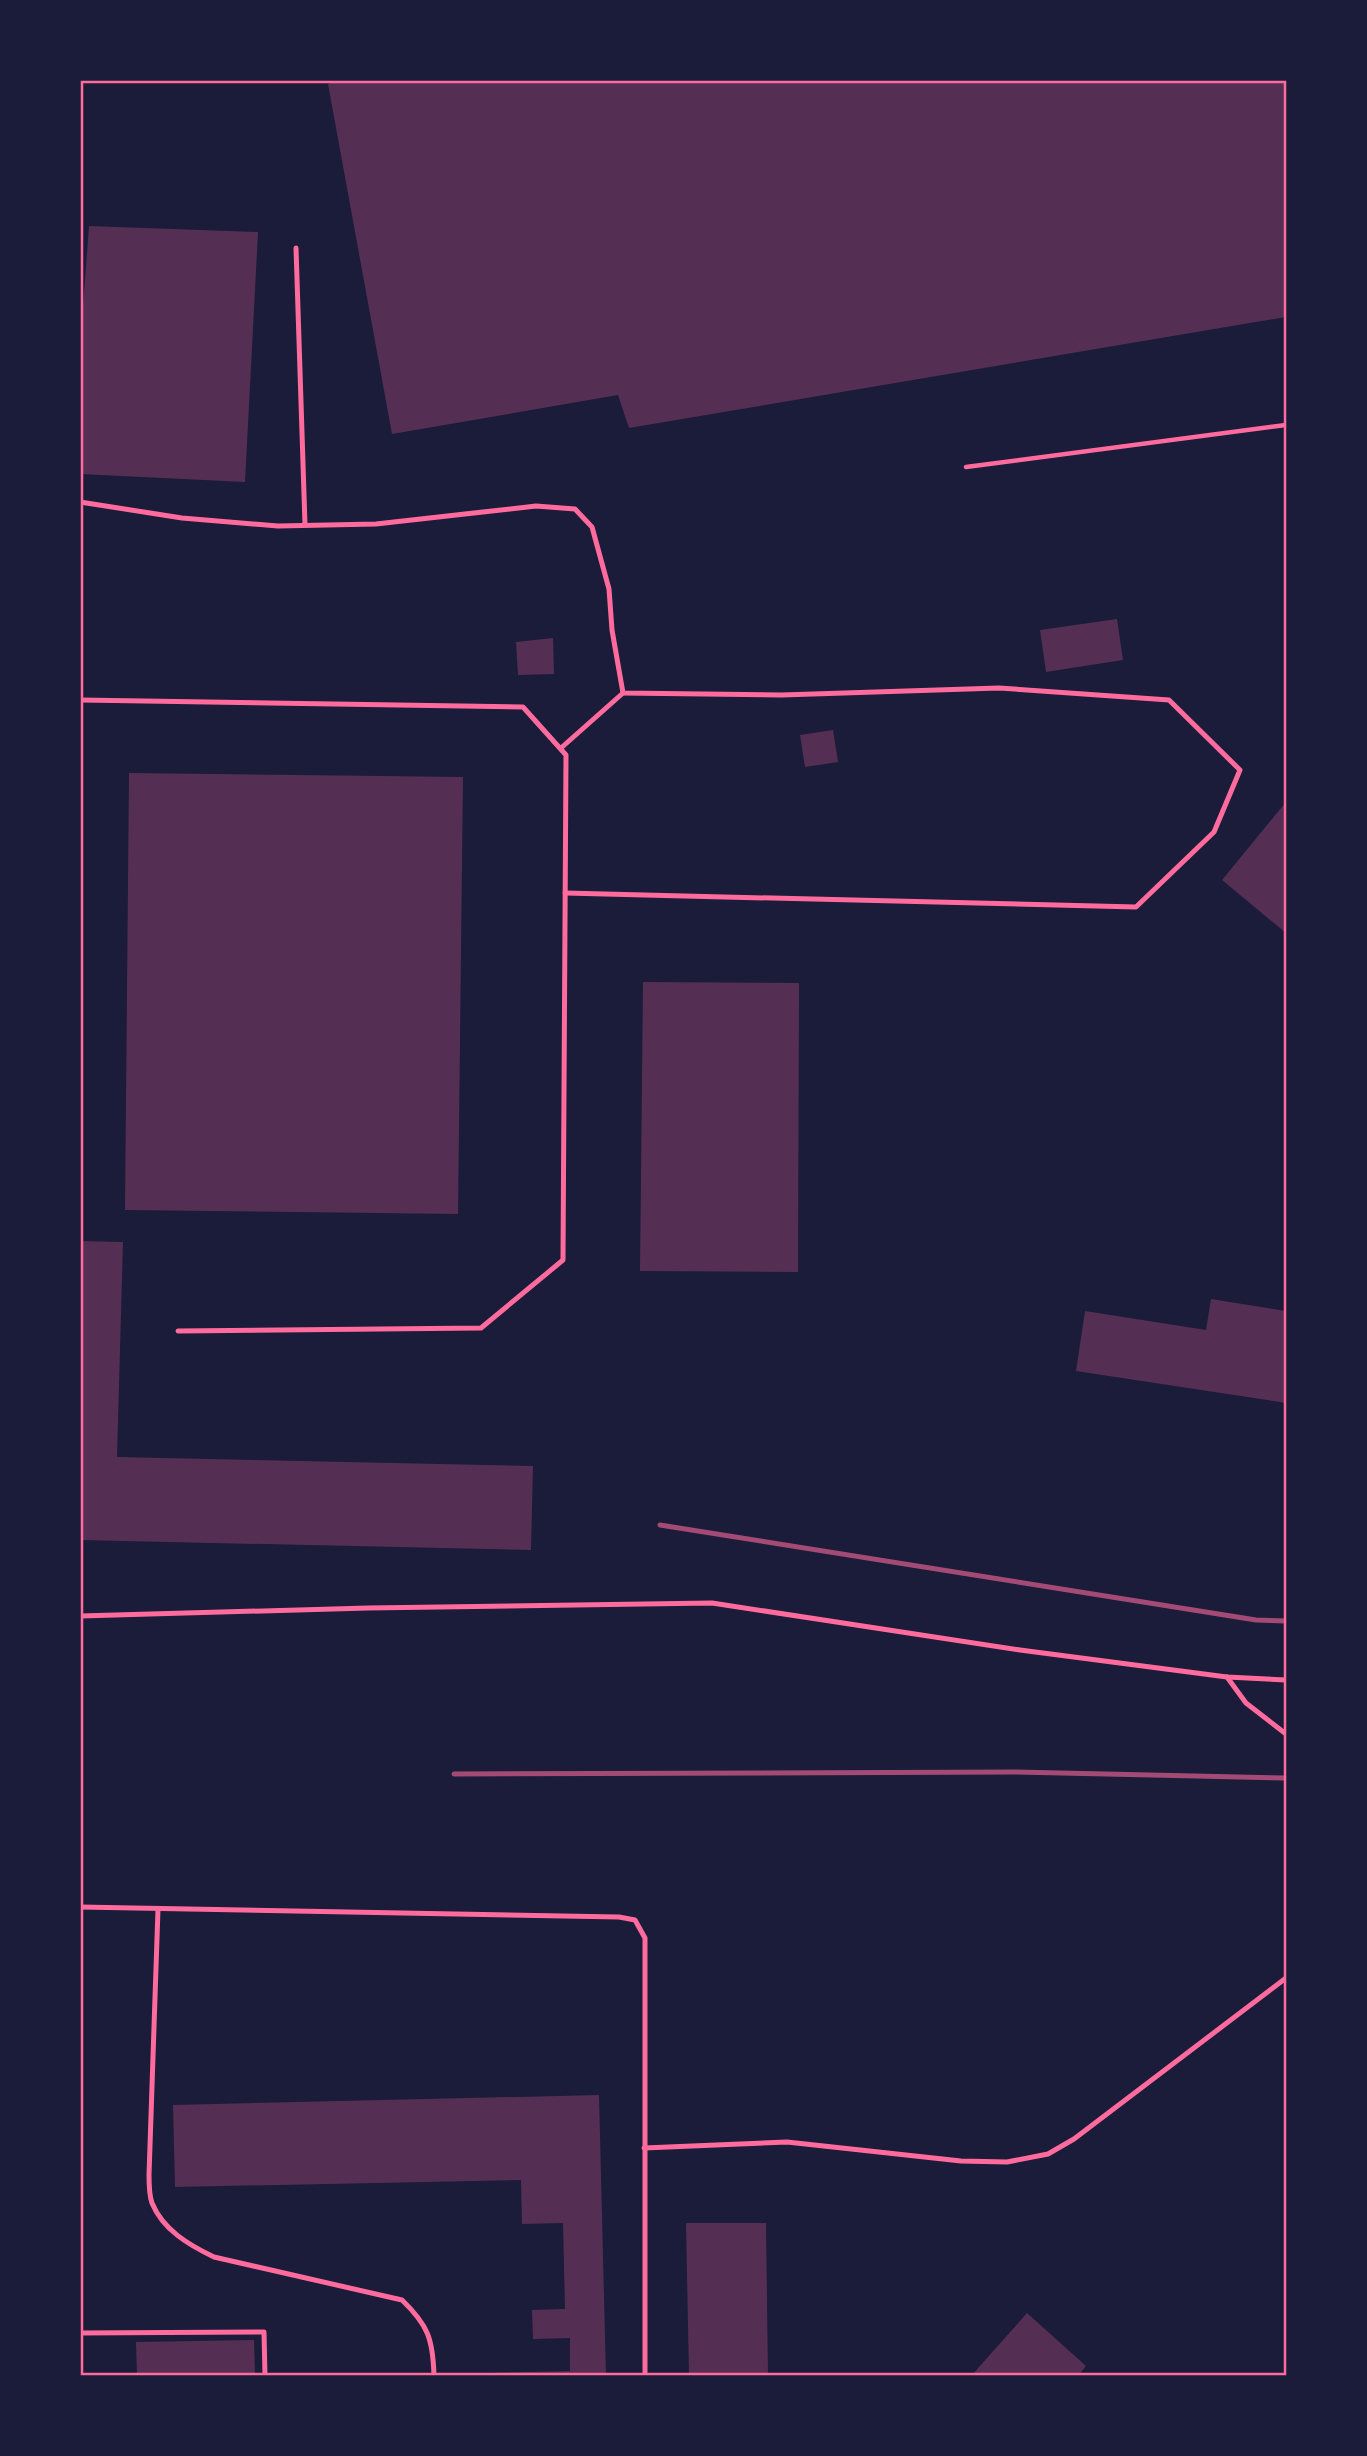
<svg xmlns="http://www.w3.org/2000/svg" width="1367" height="2456" font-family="Manrope,sans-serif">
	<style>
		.building { fill: #542f53 }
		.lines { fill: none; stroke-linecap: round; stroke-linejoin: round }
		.path { stroke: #ff6b9d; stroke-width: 4.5 }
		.service { stroke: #ff6b9d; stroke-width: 5 }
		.rail { stroke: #a44b75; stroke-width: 5 }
		.neatline { fill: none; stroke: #ff6b9d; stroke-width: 2.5 }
	</style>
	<rect width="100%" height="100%" fill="#1b1b3a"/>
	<g class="building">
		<polygon points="339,80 1286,80 1286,317 629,428 618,395 392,434 328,84"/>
		<polygon points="89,226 258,232 245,482 80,474 80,347"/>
		<polygon points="1117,619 1123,660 1046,672 1040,630"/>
		<polygon points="553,638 554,674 518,675 516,642"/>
		<polygon points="833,730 838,762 805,767 800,735"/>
		<polygon points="129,773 463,777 458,1214 125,1210"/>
		<polygon points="1286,802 1286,933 1222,880"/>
		<polygon points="643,982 799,983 798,1272 640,1271"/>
		<polygon points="80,1241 123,1242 117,1457 533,1466 531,1550 80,1540"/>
		<polygon points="1211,1299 1286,1311 1286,1403 1076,1371 1085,1311 1206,1330"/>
		<polygon points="599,2095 606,2376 489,2376 489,2373 570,2371 570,2338 533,2339 532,2310 565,2309 563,2223 522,2224 521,2180 175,2187 173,2105"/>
		<polygon points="686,2223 766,2223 768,2376 689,2376"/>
		<polygon points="1027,2313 1086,2366 1078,2376 971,2376"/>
		<polygon points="254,2340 255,2376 137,2376 136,2342"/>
	</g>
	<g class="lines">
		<polyline class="path" points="966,467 1286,425"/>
		<g class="service">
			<polyline points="296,248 305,525"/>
			<polyline points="80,502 182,518 278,526 376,524 536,506 575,509 592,527 609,589 612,630 623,693 782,695 999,688 1169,700 1240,770 1214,832 1136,907 565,893"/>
			<polyline points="80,700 523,707 566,755 563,1260 481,1328 178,1331"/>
			<polyline points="561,748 623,693"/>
			<polyline points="80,1616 368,1608 712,1603 1020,1650 1227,1677 1286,1680"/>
			<polyline points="1227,1677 1246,1703 1286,1734"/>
			<polyline points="80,1907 619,1917 635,1920 645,1938 645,2376"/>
			<path d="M 158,1909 L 149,2175 C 149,2184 149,2195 152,2203 C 163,2230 189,2245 214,2257 L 402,2300 C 428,2325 433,2339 434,2376"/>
			<polyline points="644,2148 787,2142 961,2161 1007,2162 1048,2154 1074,2139 1286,1978"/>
			<polyline points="80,2333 264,2332 265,2376"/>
		</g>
		<g class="rail">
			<polyline points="660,1525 1256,1620 1286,1621"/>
			<polyline points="454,1774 1014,1772 1286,1778"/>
		</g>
	</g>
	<rect width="1367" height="2456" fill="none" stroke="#1b1b3a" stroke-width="164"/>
	<rect x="82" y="82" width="1203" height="2292" class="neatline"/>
</svg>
